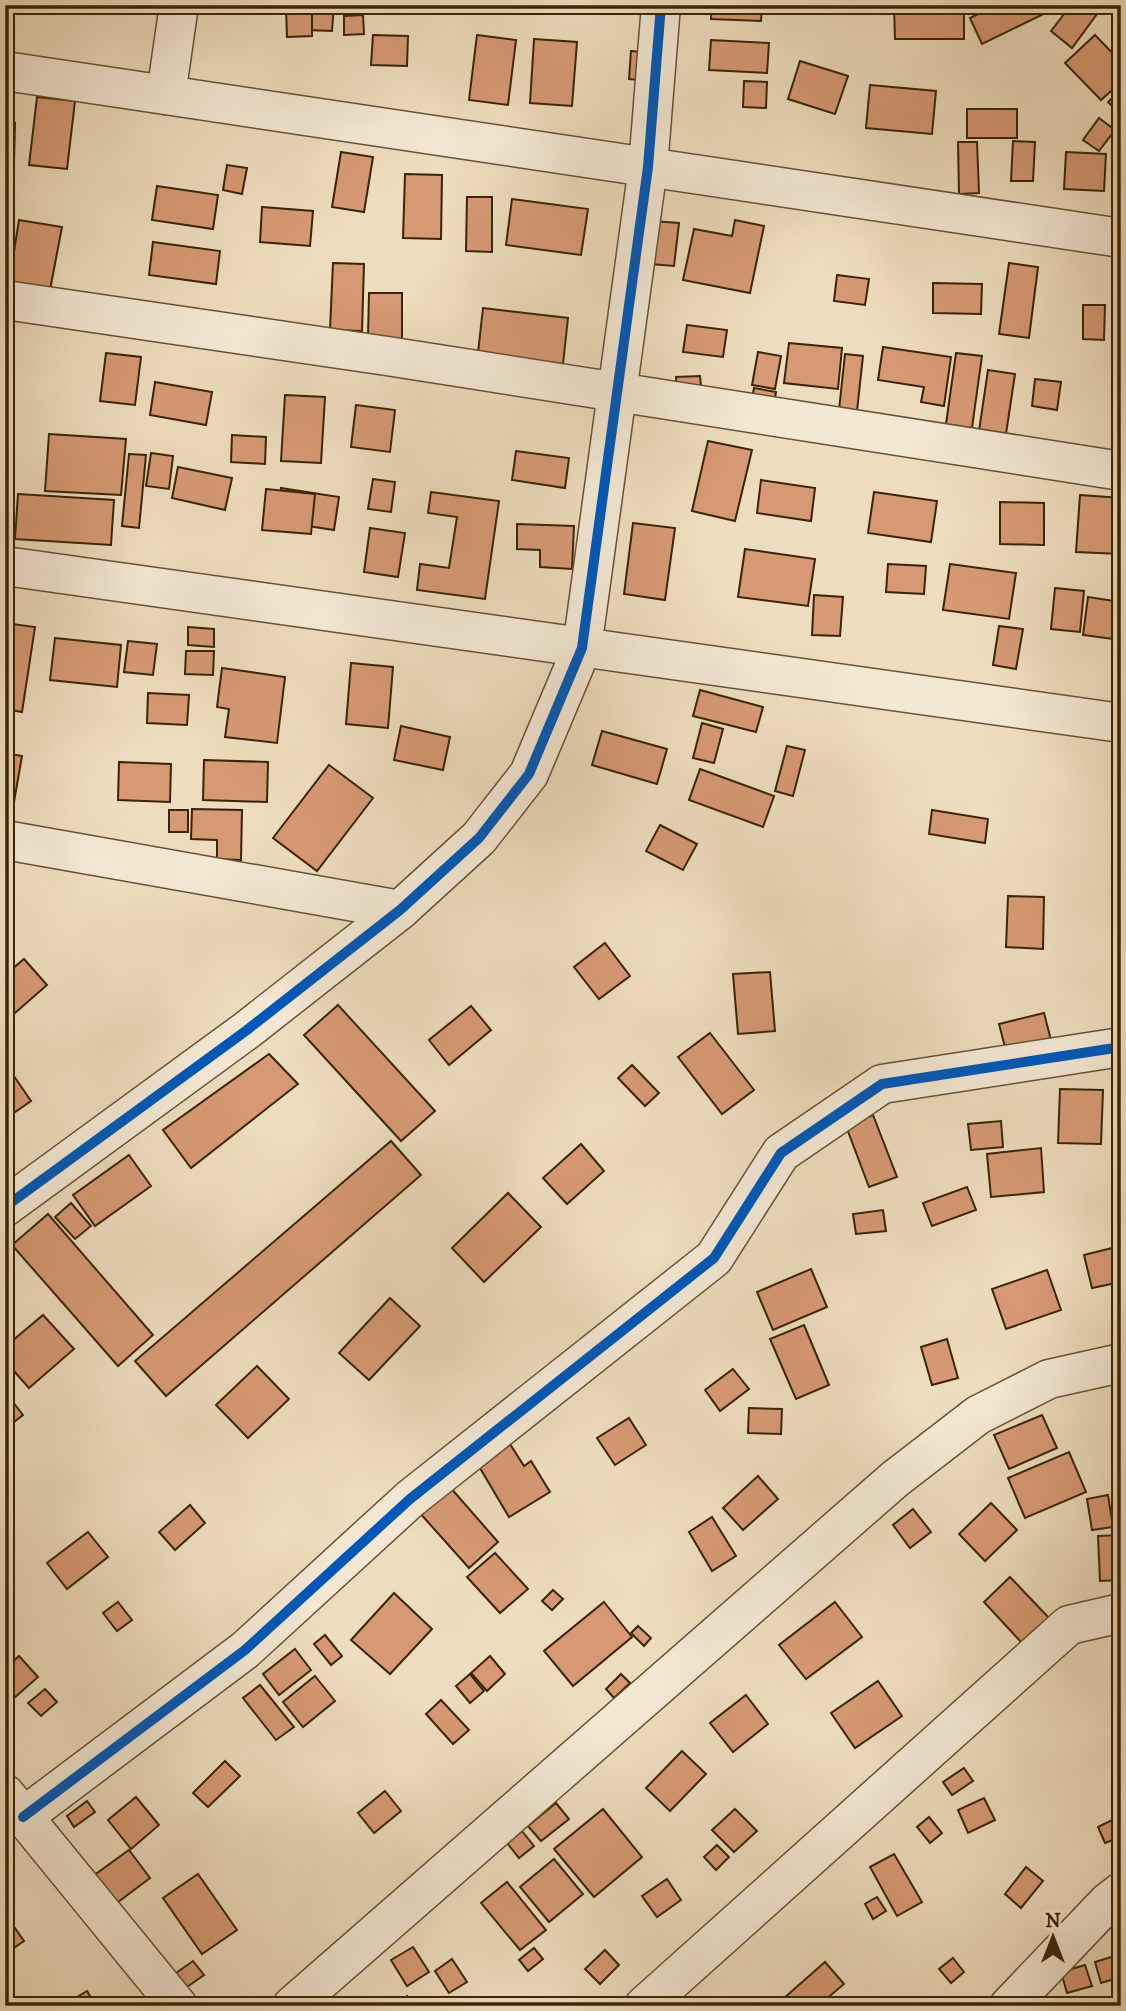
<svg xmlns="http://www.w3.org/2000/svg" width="1126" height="2011" font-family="'IM FELL DW Pica',serif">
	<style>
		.building { fill: #d69973; stroke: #3a2405; stroke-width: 2 }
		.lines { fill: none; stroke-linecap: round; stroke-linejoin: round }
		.minor-casing { stroke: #675233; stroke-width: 41 }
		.tertiary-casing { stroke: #675233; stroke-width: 41 }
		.minor { stroke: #f3e8d4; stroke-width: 38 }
		.tertiary { stroke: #f3e8d4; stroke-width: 38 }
		.cycleway-casing { stroke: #f3e8d4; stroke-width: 15 }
		.cycleway { stroke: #0057b8; stroke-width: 10 }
	</style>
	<rect width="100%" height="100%" fill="#eddcbd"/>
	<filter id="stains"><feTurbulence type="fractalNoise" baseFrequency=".00286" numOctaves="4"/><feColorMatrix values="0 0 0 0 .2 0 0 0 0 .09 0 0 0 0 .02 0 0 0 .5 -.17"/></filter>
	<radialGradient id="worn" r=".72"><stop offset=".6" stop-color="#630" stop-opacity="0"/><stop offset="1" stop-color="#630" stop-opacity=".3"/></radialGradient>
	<g class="building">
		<polygon points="55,5 80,5 80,14 54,13"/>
		<polygon points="212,5 243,5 242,12 212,9"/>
		<polygon points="307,5 334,5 332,31 306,30"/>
		<polygon points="712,5 762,5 761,21 711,19"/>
		<polygon points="894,5 964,5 964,39 895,39"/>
		<polygon points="986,5 1059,5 1060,6 982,44 970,18 988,9"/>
		<polygon points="1071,5 1094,5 1100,10 1072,48 1051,31"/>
		<polygon points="312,7 312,36 287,37 286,8"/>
		<polygon points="363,15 364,34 344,35 344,16"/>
		<polygon points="373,35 408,36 407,66 371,65"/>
		<polygon points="477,35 516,40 508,105 469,100"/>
		<polygon points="1095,35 1121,62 1121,82 1101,100 1065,63"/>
		<polygon points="534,39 577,42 572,106 530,103"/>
		<polygon points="711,40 769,43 767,73 709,70"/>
		<polygon points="631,51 654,53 651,81 629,79"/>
		<polygon points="800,61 848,76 835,114 788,99"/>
		<polygon points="744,81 767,82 766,108 743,107"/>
		<polygon points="870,85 936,91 932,134 866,128"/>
		<polygon points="1121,89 1121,115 1108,102"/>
		<polygon points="37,97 75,101 67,169 29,165"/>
		<rect x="967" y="109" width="50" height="29"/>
		<polygon points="1099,118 1115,130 1099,151 1083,140"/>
		<polygon points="5,123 15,123 14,163 5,163"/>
		<polygon points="1013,141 1035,142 1033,181 1011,181"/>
		<polygon points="958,142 977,142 979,193 959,194"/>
		<polygon points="341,152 373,157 364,212 332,207"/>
		<polygon points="1066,152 1106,154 1104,191 1064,189"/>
		<polygon points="227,165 247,168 242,194 223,190"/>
		<polygon points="405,174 442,175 441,239 403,238"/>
		<polygon points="157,186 218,195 213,229 152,220"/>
		<polygon points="467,197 492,197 492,252 466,251"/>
		<polygon points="512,199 588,209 581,255 506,245"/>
		<polygon points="262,207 313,211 310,246 260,242"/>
		<polygon points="19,220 62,227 50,290 9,283"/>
		<polygon points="735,220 764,226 750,293 683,280 694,229 732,236"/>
		<polygon points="653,221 679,223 674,266 650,264"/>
		<polygon points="153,242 220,251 216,284 149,275"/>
		<polygon points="333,263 364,264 362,331 330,330"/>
		<polygon points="1009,263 1038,267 1029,338 999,334"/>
		<polygon points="837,275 869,279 865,305 834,301"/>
		<polygon points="933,283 982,284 981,314 933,313"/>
		<polygon points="369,293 402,293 402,339 368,338"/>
		<polygon points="1083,305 1105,305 1104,340 1083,339"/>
		<polygon points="1112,307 1121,307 1121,348 1112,347"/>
		<polygon points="483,308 568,318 563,364 478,353"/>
		<polygon points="687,325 727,330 723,357 683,352"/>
		<polygon points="789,343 842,348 838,389 784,383"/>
		<polygon points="883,347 951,357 944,406 921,402 924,387 878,380"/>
		<polygon points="758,352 781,356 775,389 752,385"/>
		<polygon points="106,353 141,357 135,405 100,401"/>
		<polygon points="956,353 982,356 970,442 944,438"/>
		<polygon points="845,354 863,356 857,411 839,410"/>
		<polygon points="988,370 1015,374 1006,434 979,431"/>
		<polygon points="700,376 702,395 677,397 676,377"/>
		<polygon points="1035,379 1061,382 1057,410 1032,406"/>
		<polygon points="155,382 212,392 206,425 150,415"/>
		<polygon points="754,388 776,392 772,413 750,409"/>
		<polygon points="285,395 325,397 321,463 281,461"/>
		<polygon points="356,405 395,410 390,452 351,447"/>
		<polygon points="49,434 126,439 121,495 45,491"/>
		<polygon points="232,435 266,437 265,464 231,462"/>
		<polygon points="708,441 752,450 735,521 692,511"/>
		<polygon points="516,451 569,458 565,488 512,480"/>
		<polygon points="151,453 173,456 169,489 146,486"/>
		<polygon points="129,454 146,455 139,528 122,526"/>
		<polygon points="178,467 232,478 225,510 172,498"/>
		<polygon points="373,479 395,482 391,512 368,509"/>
		<polygon points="761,480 815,488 811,521 757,513"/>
		<polygon points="281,488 339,497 334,530 276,521"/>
		<polygon points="266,489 315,494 311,534 262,530"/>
		<polygon points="431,492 499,501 485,599 417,590 420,564 449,568 457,517 428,513"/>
		<polygon points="874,492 937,501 931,542 868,533"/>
		<polygon points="18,494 114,500 111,545 15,539"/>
		<polygon points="1080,495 1121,498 1121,554 1076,552"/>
		<polygon points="1000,502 1044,503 1044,545 1000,544"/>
		<polygon points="633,523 675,528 665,600 624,594"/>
		<polygon points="517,524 574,526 572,569 540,567 540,550 517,549"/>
		<polygon points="370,528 405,533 398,577 364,572"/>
		<polygon points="745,549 815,559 808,606 738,597"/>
		<polygon points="888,564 926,566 924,594 886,592"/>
		<polygon points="950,564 1016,573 1009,619 943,610"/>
		<polygon points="1055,588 1084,591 1080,632 1051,629"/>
		<polygon points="814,595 843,597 840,636 812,635"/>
		<polygon points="1088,597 1121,602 1121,640 1083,635"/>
		<polygon points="5,623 35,627 22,712 5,709"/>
		<polygon points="999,626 1023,629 1016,669 993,665"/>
		<polygon points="188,627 214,629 214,647 188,645"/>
		<polygon points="55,638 121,645 117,687 50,680"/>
		<polygon points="128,641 157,644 153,675 124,672"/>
		<polygon points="186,651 214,651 213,675 185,674"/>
		<polygon points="351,663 393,667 388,728 346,724"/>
		<polygon points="222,668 285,677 277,743 225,737 229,709 217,707"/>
		<polygon points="700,690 763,707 756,732 693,716"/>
		<polygon points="148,693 189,695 187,725 147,723"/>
		<polygon points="702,723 723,729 714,763 693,758"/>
		<polygon points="401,726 450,737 443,770 394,760"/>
		<polygon points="602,731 667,749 657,784 592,765"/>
		<polygon points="787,746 805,750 793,796 775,791"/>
		<polygon points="5,753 22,756 14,802 5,800"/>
		<polygon points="204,760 268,762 267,802 203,800"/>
		<polygon points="119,762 171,764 170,802 118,800"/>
		<polygon points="329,765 373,798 317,871 273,838"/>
		<polygon points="700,769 774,796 763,827 689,800"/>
		<polygon points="192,809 242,810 241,860 217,859 217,840 191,839"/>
		<rect x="169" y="810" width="19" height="22"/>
		<polygon points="932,810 988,819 985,843 929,834"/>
		<polygon points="660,825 697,844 683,870 646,851"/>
		<polygon points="1008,896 1044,897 1043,949 1006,947"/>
		<polygon points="605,943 630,976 599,999 574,967"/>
		<polygon points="24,959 47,985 7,1020 5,1018 5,975"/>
		<polygon points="770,972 775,1031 738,1034 733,974"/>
		<polygon points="338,1005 435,1111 401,1141 304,1035"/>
		<polygon points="471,1006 491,1030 449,1065 429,1040"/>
		<polygon points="1044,1013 1051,1040 1006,1051 999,1024"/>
		<polygon points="710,1033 754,1090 722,1114 678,1057"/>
		<polygon points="269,1054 298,1084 191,1168 163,1130"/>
		<polygon points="632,1065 659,1093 645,1106 618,1078"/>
		<polygon points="7,1066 31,1101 5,1119 5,1068"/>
		<polygon points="1060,1089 1103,1090 1101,1144 1058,1143"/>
		<polygon points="873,1115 897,1177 869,1187 846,1126"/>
		<polygon points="1001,1121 1003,1147 971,1150 968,1124"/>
		<polygon points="391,1141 421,1175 166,1396 135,1361"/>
		<polygon points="581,1144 604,1171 567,1204 543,1178"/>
		<polygon points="1041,1148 1044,1192 991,1197 987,1154"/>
		<polygon points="129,1155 151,1186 95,1226 73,1195"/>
		<polygon points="967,1187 976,1210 932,1226 923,1203"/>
		<polygon points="508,1193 541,1227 484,1282 452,1248"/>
		<polygon points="71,1203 91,1226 75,1239 55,1217"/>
		<polygon points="883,1210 886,1231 856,1234 853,1214"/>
		<polygon points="48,1214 153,1335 118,1366 12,1245"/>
		<polygon points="1116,1247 1121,1266 1121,1282 1092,1288 1084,1255"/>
		<polygon points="811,1269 827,1307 773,1330 757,1292"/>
		<polygon points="1047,1270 1061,1310 1006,1329 992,1289"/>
		<polygon points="390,1298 420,1326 369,1380 339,1353"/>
		<polygon points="43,1315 74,1349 29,1388 5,1361 5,1347"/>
		<polygon points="804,1325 829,1385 796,1399 770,1339"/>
		<polygon points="947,1339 958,1378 932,1385 921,1347"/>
		<polygon points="257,1366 289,1399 248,1438 216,1405"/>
		<polygon points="733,1369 749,1389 720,1411 705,1390"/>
		<polygon points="5,1392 23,1415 5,1429"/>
		<polygon points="749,1408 782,1409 781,1434 748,1433"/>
		<polygon points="1042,1415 1057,1448 1009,1469 994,1435"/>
		<polygon points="629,1418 646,1445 615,1465 597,1438"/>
		<polygon points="1121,1442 1121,1463 1113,1445"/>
		<polygon points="510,1444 524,1466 531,1461 550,1492 509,1517 477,1463"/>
		<polygon points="1069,1452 1086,1492 1025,1518 1008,1478"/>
		<polygon points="758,1476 778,1499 743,1530 723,1508"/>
		<polygon points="449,1486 498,1542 469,1568 419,1512"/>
		<polygon points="1108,1495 1113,1527 1092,1530 1087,1499"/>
		<polygon points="991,1503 1017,1530 985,1561 959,1534"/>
		<polygon points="190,1505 205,1523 175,1550 159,1532"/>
		<polygon points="913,1509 931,1532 910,1548 893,1525"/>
		<polygon points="712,1517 736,1556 712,1571 689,1532"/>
		<polygon points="88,1532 108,1557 67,1589 47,1563"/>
		<polygon points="1121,1535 1121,1580 1100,1581 1098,1536"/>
		<polygon points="495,1553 528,1589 500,1613 467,1577"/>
		<polygon points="1010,1577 1049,1618 1022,1643 984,1602"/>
		<polygon points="553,1590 563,1599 552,1610 542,1601"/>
		<polygon points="394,1593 432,1629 390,1674 351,1640"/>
		<polygon points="118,1602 132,1620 117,1631 103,1613"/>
		<polygon points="604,1602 632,1637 573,1686 544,1651"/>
		<polygon points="835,1602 862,1637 806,1679 779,1645"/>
		<polygon points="638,1626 651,1638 644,1646 631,1633"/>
		<polygon points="325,1635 342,1656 331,1665 314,1644"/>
		<polygon points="295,1649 311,1670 279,1695 263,1674"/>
		<polygon points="19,1656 38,1677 5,1706 5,1669"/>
		<polygon points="490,1656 505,1674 487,1691 471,1673"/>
		<polygon points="470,1674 484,1691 470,1703 456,1686"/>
		<polygon points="621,1674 630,1683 614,1698 606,1689"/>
		<polygon points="315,1676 335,1701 303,1727 283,1702"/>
		<polygon points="878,1681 902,1716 855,1748 831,1713"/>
		<polygon points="260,1685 294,1727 276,1740 243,1698"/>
		<polygon points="45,1689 57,1702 41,1716 28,1703"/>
		<polygon points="746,1695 768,1724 733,1752 710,1723"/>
		<polygon points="441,1700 469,1730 453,1744 426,1714"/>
		<polygon points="682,1751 706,1774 670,1811 646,1788"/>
		<polygon points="225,1761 240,1776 208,1807 193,1793"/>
		<polygon points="964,1768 973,1781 952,1795 943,1782"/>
		<polygon points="385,1791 401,1811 374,1833 358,1813"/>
		<polygon points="136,1797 159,1825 131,1849 108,1820"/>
		<polygon points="984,1798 995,1820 968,1833 958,1810"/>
		<polygon points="87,1801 95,1812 74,1827 67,1816"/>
		<polygon points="556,1803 569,1819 541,1841 528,1826"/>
		<polygon points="603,1809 642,1857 594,1897 554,1849"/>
		<polygon points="735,1809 757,1831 734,1852 712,1830"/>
		<polygon points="929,1817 942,1833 930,1843 917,1827"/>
		<polygon points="1116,1818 1121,1828 1121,1837 1105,1843 1098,1827"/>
		<polygon points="522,1831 534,1846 519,1858 507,1843"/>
		<polygon points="717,1845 729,1857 716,1870 704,1857"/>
		<polygon points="129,1850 150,1878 114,1905 93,1876"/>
		<polygon points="894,1854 922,1902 897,1916 870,1867"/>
		<polygon points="554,1859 583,1894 549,1922 520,1887"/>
		<polygon points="1026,1867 1043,1881 1021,1908 1005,1894"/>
		<polygon points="198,1874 237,1930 202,1954 163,1898"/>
		<polygon points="667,1879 681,1900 657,1917 642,1896"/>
		<polygon points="507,1882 546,1930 520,1950 481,1903"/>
		<polygon points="877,1897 886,1911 873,1919 865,1904"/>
		<polygon points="5,1914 24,1941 5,1954"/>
		<polygon points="413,1947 429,1972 407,1986 391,1960"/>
		<polygon points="534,1948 543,1959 528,1971 519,1960"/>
		<polygon points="605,1950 619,1965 600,1984 585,1969"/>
		<polygon points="1121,1954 1121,1977 1101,1983 1095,1962"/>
		<polygon points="953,1958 964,1972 951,1983 939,1969"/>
		<polygon points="452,1959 467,1982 449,1993 435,1971"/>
		<polygon points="193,1961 204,1975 180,1992 169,1978"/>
		<polygon points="825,1962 844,1984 818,2006 775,2006"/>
		<polygon points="1085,1965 1092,1986 1067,1993 1061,1972"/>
		<polygon points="87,1991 96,2006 62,2006"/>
		<polygon points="407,1996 414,2006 392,2006"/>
	</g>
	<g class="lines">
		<g class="minor-casing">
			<g id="minor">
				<polyline points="5,71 1121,238"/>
				<polyline points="166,95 179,5"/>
				<polyline points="5,300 387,356 1121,471"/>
				<polyline points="5,840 400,910"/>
				<polyline points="5,1207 247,1030 400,910 479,838 529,774 582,648 648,167 661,5"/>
				<polyline points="5,1794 178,2006"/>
				<polyline points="23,1817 245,1650 410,1499 714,1258 781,1153 882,1084 1121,1047"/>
				<polyline points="292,2006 895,1479 978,1415 1049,1379 1121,1363"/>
				<polyline points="644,2006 1069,1625 1121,1613"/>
				<polyline points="1009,2006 1108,1902 1121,1892"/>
			</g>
		</g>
		<g class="tertiary-casing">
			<polyline id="tertiary" points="5,566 1121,723"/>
		</g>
		<use href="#minor" class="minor"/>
		<use href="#tertiary" class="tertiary"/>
		<g class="cycleway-casing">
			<g id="cycleway">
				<polyline points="5,1207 247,1030 400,910 479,838 529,774 582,648 648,167 661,5"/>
				<polyline points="23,1817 245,1650 410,1499 714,1258 781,1153 882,1084 1121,1047"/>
			</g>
		</g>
		<use href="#cycleway" class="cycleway"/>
	</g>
	<rect width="1126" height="2011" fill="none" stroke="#eddcbd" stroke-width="28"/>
	<rect x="7" y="7" width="1112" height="1997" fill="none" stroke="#3a2405" stroke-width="3.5"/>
	<rect x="14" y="14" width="1098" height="1983" fill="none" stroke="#3a2405" stroke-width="2"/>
	<g transform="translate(1053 1937)" stroke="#f3e8d4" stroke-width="5" paint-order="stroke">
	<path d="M0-5L12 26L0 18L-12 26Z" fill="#3a2405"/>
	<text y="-10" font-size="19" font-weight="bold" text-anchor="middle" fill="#3a2405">N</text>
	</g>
	<rect width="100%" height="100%" filter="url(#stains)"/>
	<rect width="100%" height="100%" fill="url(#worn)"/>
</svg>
